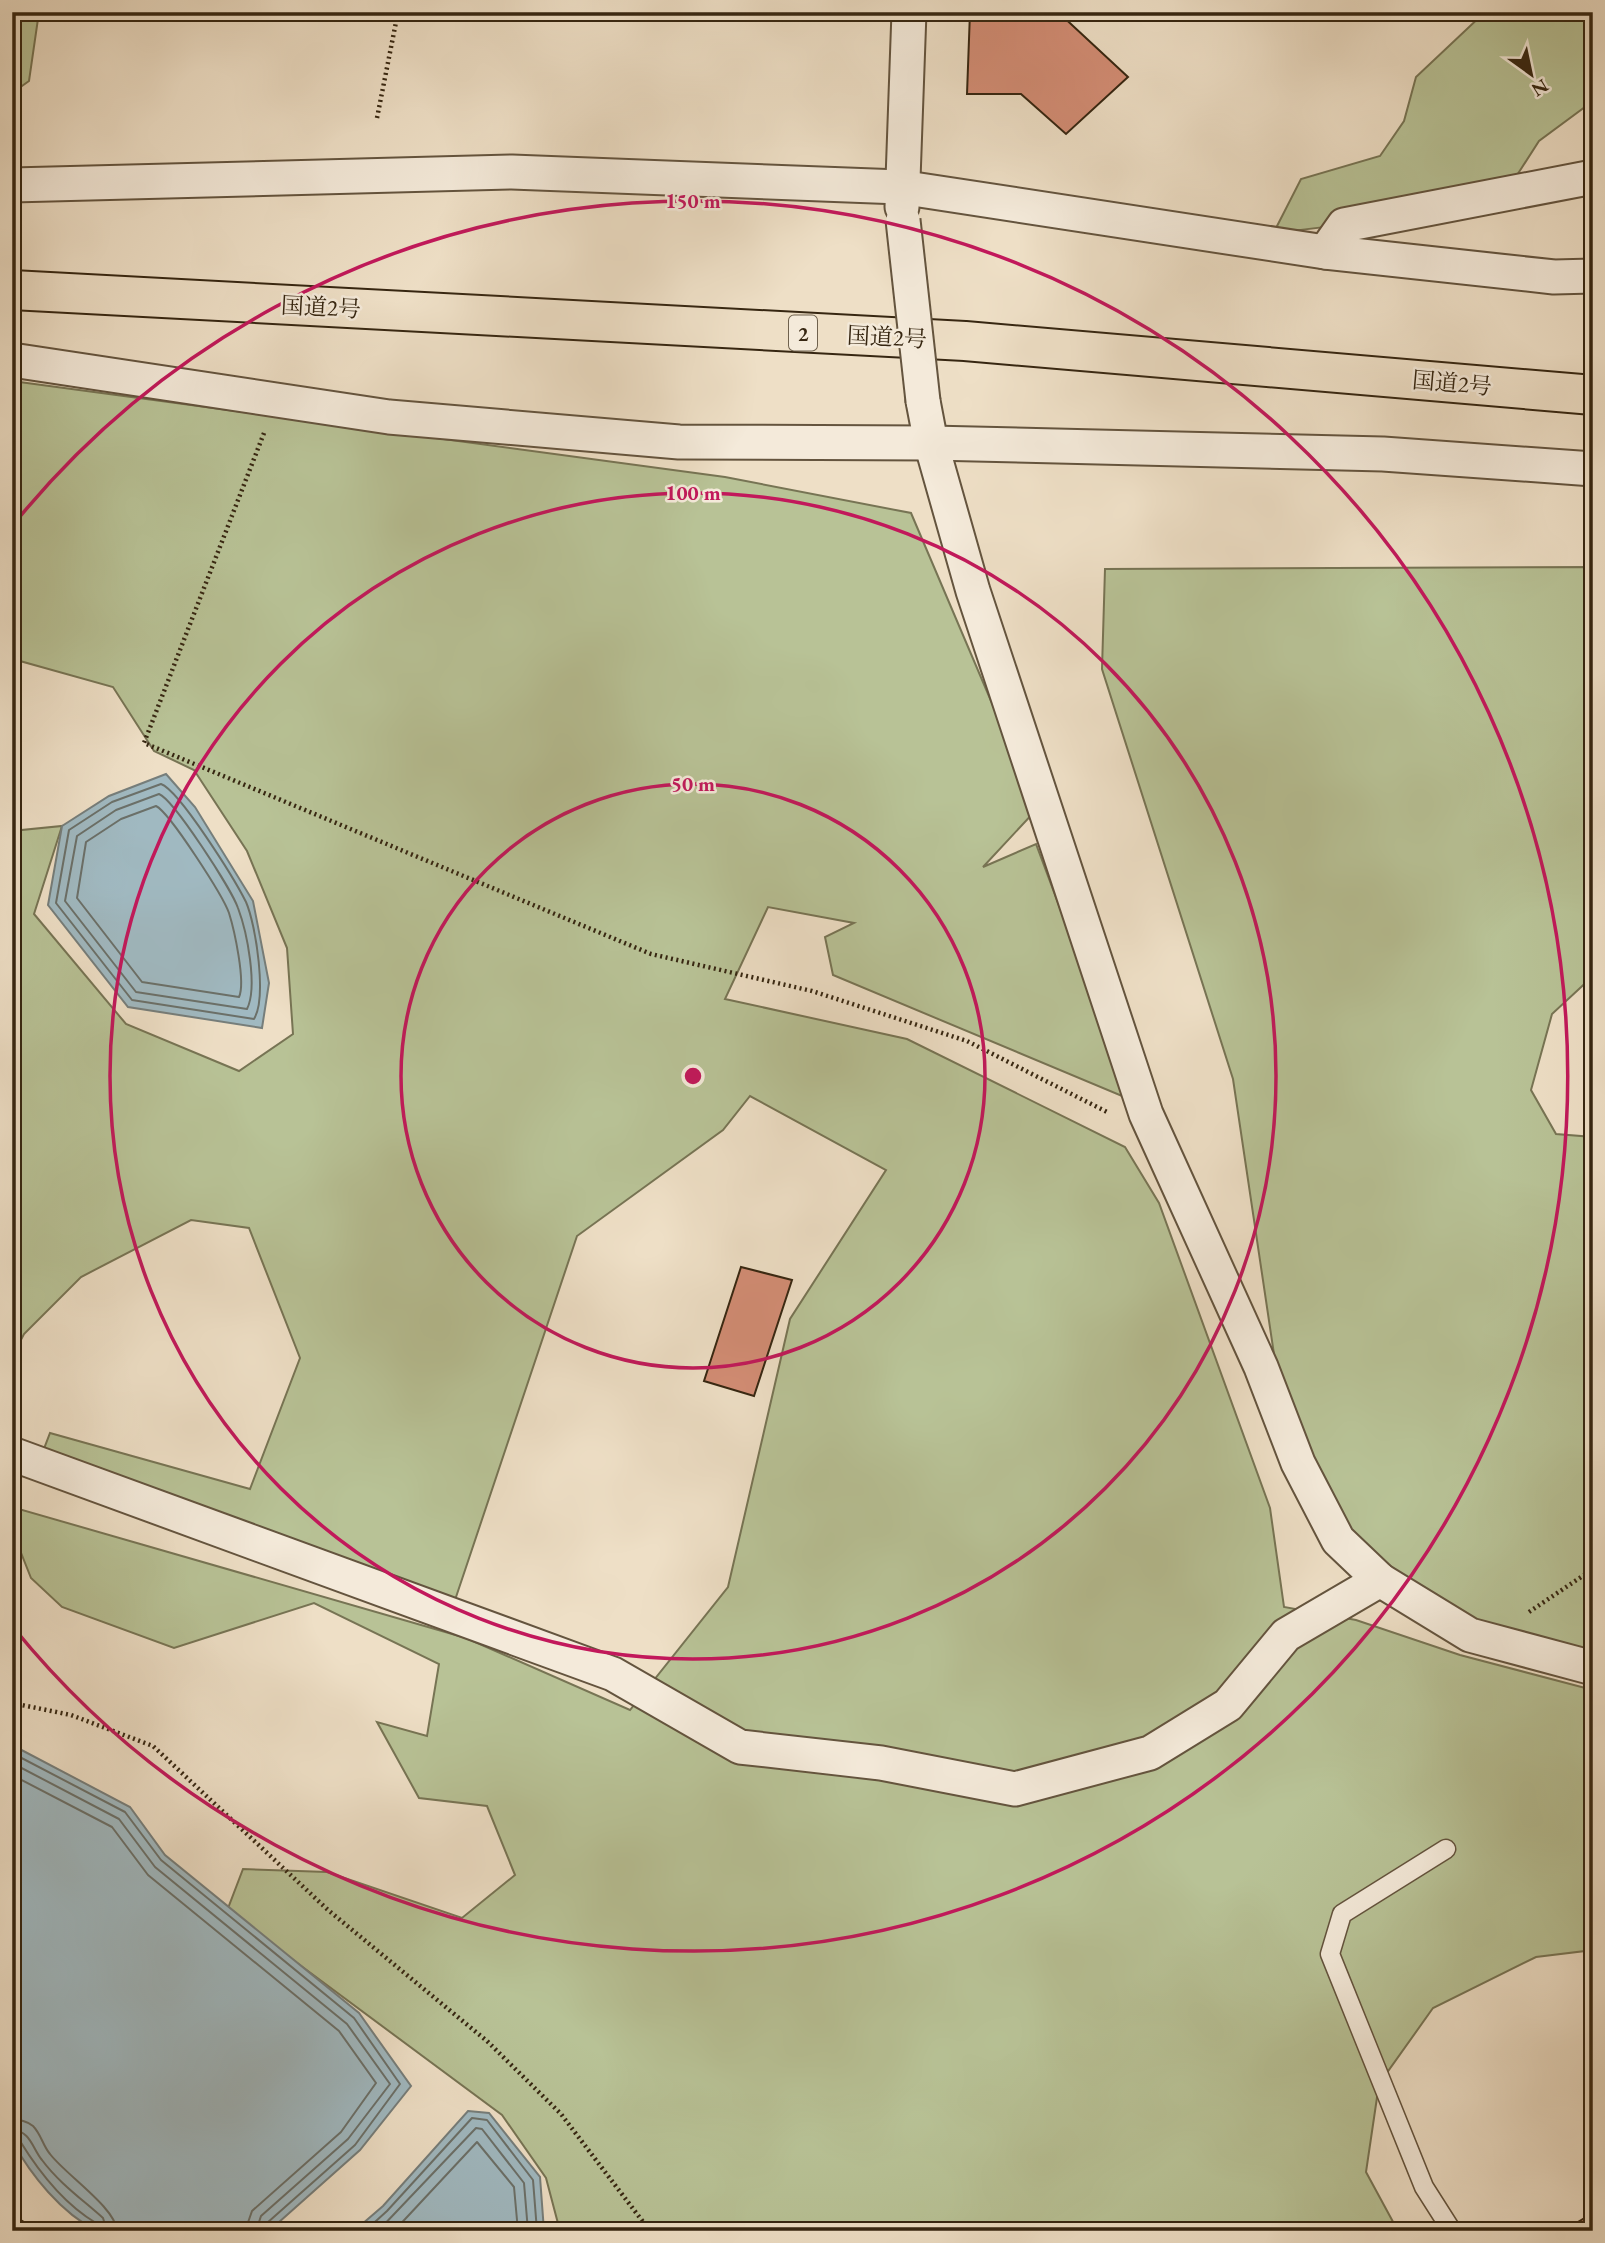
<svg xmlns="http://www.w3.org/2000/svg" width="1605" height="2243" font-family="'EB Garamond','Noto Serif JP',serif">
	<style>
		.green { fill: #b8c296; stroke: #777454; stroke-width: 2 }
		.water { fill: #a0b9c1; stroke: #767e7b; stroke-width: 2 }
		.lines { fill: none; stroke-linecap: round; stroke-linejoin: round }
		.shore { stroke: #6b7069; stroke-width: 2 }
		.building { fill: #d38d75; stroke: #362611; stroke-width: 2 }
		.service-casing { stroke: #64543e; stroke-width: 21 }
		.minor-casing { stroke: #64543e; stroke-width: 37 }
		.trunk-casing { stroke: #362611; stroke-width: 42 }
		.path { stroke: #362611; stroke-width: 4.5; stroke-dasharray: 2 3.5; stroke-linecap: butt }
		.service { stroke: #f4eada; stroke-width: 18 }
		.minor { stroke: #f4eada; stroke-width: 33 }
		.trunk { stroke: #eedfc6; stroke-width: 38 }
		.minor-bridge-casing { stroke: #64543e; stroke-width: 37; stroke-linecap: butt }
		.minor-bridge { stroke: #f4eada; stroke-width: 33 }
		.ring { fill: none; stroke: #c2185b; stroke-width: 3.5 }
		.labels { text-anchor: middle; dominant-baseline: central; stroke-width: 5; stroke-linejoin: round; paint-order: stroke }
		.shield { fill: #f4eada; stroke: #6f614d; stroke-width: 2 }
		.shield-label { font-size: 21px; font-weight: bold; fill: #362611 }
		.street-label { font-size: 23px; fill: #362611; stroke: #f4eada }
		.centre { fill: #c2185b; stroke: #f4eada; stroke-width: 3.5 }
		.ring-label { font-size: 21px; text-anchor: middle; font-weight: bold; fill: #c2185b; stroke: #f4eada; stroke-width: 5; stroke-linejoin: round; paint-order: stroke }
	</style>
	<rect width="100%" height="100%" fill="#eedfc6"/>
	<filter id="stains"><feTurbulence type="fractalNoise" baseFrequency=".00286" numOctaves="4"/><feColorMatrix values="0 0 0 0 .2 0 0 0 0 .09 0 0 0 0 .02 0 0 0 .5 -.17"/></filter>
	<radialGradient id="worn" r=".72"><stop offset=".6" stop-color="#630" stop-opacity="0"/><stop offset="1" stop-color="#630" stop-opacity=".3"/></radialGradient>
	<g class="green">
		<polygon points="12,12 39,12 29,81 12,93"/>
		<path d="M 1485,12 L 1593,12 L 1593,101 L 1539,141 L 1512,183 C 1433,204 1356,228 1274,232 L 1301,179 L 1380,156 L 1404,121 L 1416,77 Z"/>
		<polygon points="12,381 725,477 911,513 1037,809 983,867 1036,844 1122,1074 1122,1096 833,975 825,937 854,923 768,907 725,999 907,1039 1125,1147 1159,1203 1270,1508 1284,1607 1356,1620 1460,1655 1593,1690 1593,1950 1536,1957 1433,2008 1379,2084 1366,2172 1398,2231 560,2231 546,2178 502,2115 227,1911 243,1869 327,1872 462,1918 515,1875 487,1806 419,1798 377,1722 427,1736 439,1664 314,1603 174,1648 62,1607 31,1578 12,1530 12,1507 466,1638 630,1710 728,1587 790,1319 886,1170 750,1096 723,1130 577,1236 453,1606 42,1454 50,1433 250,1489 300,1358 249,1228 191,1220 81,1277 24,1334 12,1357 12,831 62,826 34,914 126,1024 239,1071 293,1034 287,948 247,851 194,770 154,751 113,687 20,661 12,654"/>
		<polygon points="1593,567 1593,976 1552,1014 1531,1090 1556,1134 1593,1137 1593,1653 1476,1621 1389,1569 1350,1531 1311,1457 1275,1361 1233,1079 1102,669 1105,569"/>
	</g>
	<g class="water">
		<polygon points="166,774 195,807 253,901 269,983 262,1028 128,1007 48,905 62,826 109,796"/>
		<path d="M 12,1745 L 130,1807 L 165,1855 L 359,2013 L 411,2086 L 360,2150 L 269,2231 L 97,2231 C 61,2213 31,2175 12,2141 Z"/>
		<polygon points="468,2111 489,2113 540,2177 544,2231 354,2231 383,2206"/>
	</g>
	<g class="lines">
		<g class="shore">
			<path d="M 161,784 C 180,791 235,880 246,902 C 256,925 267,998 254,1019 L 132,1000 L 56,903 L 69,830 L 112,802 Z"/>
			<path d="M 159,794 C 174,800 232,890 238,908 C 247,932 258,987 247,1009 L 136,992 L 65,901 L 77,836 L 116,810 Z"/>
			<path d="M 156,806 C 170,813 223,896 229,913 C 234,929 246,982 239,997 L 142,982 L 77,898 L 86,842 L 121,819 Z"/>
			<polyline points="12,1753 125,1812 161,1860 354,2018 400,2084 355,2145 267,2223 265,2231"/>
			<polyline points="12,1763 119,1819 155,1867 347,2024 390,2084 348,2139 261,2216 256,2231"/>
			<polyline points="12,1775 112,1827 148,1875 339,2031 376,2083 341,2132 252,2211 245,2231"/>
			<path d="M 12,2119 C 20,2120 27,2121 33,2126 C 41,2134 43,2146 50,2154 C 66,2175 116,2208 117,2231"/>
			<path d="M 12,2130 C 31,2131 32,2148 42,2160 C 59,2183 83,2200 103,2218 L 107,2231"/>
			<path d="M 12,2139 L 20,2141 C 39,2172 64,2204 96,2223 L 98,2231"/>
			<polyline points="365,2231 387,2211 472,2118 487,2120 533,2180 537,2231"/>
			<polyline points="378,2231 476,2128 482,2129 524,2183 528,2231"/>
			<polyline points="394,2231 477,2142 514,2187 518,2231"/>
		</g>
	</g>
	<g class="building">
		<polygon points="970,12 1058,12 1128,77 1066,134 1021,94 967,94"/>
		<polygon points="741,1267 792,1280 754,1396 704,1381"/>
		<polygon points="1593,2213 1593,2231 1563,2231"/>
	</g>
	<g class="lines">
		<g class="service-casing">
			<polyline id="service" points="1446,1849 1342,1914 1330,1954 1424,2187 1452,2231"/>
		</g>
		<g class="minor-casing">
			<g id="minor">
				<polyline points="12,185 512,172 900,187 1325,252 1554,277 1593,276"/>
				<polyline points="902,207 909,12"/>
				<polyline points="1325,252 1344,225 1593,177"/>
				<polyline points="12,360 389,417 679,442 931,443 1383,454 1593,469"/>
				<polyline points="923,401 931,443 973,591 1146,1114 1261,1367 1298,1463 1338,1540 1380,1580 1470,1635 1593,1668"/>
				<polyline points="12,1454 613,1674 740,1747 881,1763 1015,1789 1150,1753 1228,1705 1286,1635 1380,1580"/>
			</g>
		</g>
		<g class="trunk-casing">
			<polyline id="trunk" points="12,290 965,341 1593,395"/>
		</g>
		<g class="path">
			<polyline points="377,118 398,12"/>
			<polyline points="264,433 144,743 651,954 812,991 967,1041 1107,1112"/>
			<polyline points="1529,1612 1593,1569"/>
			<polyline points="12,1703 71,1715 153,1746 328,1910 487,2041 561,2114 650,2231"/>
			<polyline points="12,2215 34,2231"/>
		</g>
		<use href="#service" class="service"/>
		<use href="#minor" class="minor"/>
		<use href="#trunk" class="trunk"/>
		<g class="minor-bridge-casing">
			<polyline id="minor-bridge" points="903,220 923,401"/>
		</g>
		<use href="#minor-bridge" class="minor-bridge"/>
	</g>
	<g class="ring">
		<circle cx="693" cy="1076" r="292"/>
		<circle cx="693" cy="1076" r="583"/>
		<path d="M13 525A875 875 0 1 1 13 1627"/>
	</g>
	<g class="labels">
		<rect class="shield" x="789" y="315.5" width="28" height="35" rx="5"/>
		<g class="shield-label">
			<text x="803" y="333">2</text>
		</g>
		<g class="street-label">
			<text transform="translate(321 307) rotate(3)">国道2号</text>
			<text transform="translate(887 337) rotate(3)">国道2号</text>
			<text transform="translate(1452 383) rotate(5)">国道2号</text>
		</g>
	</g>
	<circle cx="693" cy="1076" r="10" class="centre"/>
	<g class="ring-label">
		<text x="693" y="208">150 m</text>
		<text x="693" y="500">100 m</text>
		<text x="693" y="791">50 m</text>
	</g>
	<rect width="1605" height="2243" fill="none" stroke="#eedfc6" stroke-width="42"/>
	<rect x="14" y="14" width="1577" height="2215" fill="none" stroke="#362611" stroke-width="3.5"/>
	<rect x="21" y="21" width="1563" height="2201" fill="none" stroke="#362611" stroke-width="2"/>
	<g transform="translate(1531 74) rotate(147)" stroke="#f4eada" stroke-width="5" paint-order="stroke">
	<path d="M0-5L12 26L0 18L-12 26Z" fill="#362611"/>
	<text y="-10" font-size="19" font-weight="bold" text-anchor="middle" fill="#362611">N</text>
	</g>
	<rect width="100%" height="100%" filter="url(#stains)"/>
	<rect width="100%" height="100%" fill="url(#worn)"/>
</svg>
